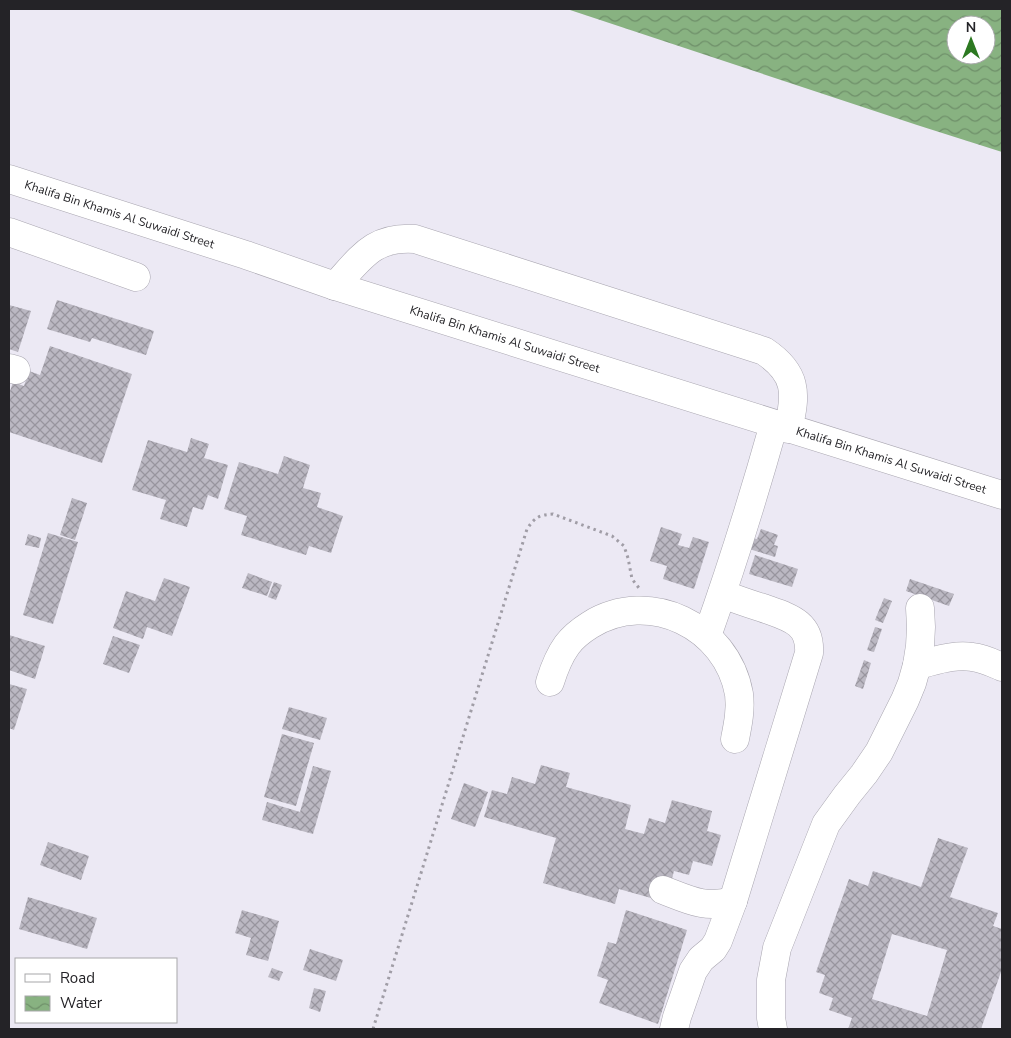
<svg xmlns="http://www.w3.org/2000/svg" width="1011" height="1038" font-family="'Nunito Sans',sans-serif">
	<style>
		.water { fill: url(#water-waves); fill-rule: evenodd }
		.building { fill: url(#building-cross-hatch); fill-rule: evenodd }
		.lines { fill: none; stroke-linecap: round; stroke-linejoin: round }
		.minor-casing { stroke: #a9a6b0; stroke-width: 29 }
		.path { stroke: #a09da6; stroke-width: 3; stroke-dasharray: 2.5 4; stroke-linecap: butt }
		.minor { stroke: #fff; stroke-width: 28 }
		.labels { text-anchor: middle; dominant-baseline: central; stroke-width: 5; stroke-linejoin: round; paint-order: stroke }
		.street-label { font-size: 12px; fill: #242327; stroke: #fff }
	</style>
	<defs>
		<pattern id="water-waves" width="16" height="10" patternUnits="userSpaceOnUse" patternTransform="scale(1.25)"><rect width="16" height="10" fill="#88b281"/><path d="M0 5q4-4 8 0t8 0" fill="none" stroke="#6f906a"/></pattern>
		<pattern id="building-cross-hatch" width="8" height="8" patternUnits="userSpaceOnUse" patternTransform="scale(1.25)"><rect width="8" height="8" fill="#bbb8c2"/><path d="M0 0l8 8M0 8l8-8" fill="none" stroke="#98959e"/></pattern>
	</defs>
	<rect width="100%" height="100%" fill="#ece9f4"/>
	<path class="water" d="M 567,9 L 1002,9 L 1002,152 L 917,125 ZM 956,25 L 986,25 L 986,55 L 956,55 Z"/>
	<g class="building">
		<polygon points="57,300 154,331 146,355 92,338 90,342 47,329"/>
		<polygon points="9,305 31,311 18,352 9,349"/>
		<polygon points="50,346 132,374 102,463 9,432 9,394 13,382 24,386 29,371 40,375"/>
		<polygon points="191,438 209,444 204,458 228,465 218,499 208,495 203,510 193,507 187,527 160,519 166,500 132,490 148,440 187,452"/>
		<polygon points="284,456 310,465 303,488 321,493 317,507 343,516 331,553 309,546 306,555 241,535 247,516 224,509 239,462 278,474"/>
		<polygon points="72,498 87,503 75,540 60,535"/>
		<polygon points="661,527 682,534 678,545 689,548 693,537 709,542 694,589 663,579 667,566 650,561"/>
		<polygon points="761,529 778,535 774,545 778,546 775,557 749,549 753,538 757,539"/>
		<polygon points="48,533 78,542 53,624 23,615"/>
		<polygon points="28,534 41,538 39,548 25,545"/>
		<polygon points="755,555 798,569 792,587 749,574"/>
		<polygon points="248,573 272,582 267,596 242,588"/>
		<polygon points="164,578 190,587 172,636 147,627 143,639 113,628 126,591 155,601"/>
		<polygon points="910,579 954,594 949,606 906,591"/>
		<polygon points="274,582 282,585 276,600 268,597"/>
		<polygon points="884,598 892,601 883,623 875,620"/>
		<polygon points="875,627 882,629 874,652 867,650"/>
		<polygon points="9,635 45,646 35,679 9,670"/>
		<polygon points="113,636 140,645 129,673 103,664"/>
		<polygon points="864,660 871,663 863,689 855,686"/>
		<polygon points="9,684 27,689 14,730 9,728"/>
		<polygon points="289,707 327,718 320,740 282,729"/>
		<polygon points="282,734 314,743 296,806 264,797"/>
		<polygon points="541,765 570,773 566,787 631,805 625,829 644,834 649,818 665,823 672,800 712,811 707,831 721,835 712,866 693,861 689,875 674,871 670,886 656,883 651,898 619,889 615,904 543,883 556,838 484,817 492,790 507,794 512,777 535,784"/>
		<polygon points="313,766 331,771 313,834 262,820 267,802 300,812"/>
		<polygon points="464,783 488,792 475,827 451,819"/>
		<path d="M 938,838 L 968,848 L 950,897 L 998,913 L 993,926 L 1002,929 L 1002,969 L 981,1029 L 848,1029 L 852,1018 L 829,1010 L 833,998 L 819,993 L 825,975 L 816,972 L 849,879 L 868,886 L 873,871 L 921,887 ZM 892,934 L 947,950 L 927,1016 L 872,999 Z"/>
		<polygon points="48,842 89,856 81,880 40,865"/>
		<polygon points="28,897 97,918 87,949 19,929"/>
		<polygon points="242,910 279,921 268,961 246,955 251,938 235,933"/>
		<polygon points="626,910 687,930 658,1024 599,1003 608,980 597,976 608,942 616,944"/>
		<polygon points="310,949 343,960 336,981 303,970"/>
		<polygon points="272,968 283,972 279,981 268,977"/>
		<polygon points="314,988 326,991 320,1012 309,1008"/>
	</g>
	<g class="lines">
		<g class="minor-casing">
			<g id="minor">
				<path id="s1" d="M 9,179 L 246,255 L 335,286 L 1002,495"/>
				<polyline points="9,232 136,277"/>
				<path d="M 335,286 C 361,258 373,236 415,239 L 764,351 C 797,373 797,393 788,429"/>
				<polyline points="9,368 16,370"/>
				<path d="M 707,636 C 732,566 754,495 774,424"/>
				<path d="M 917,665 C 935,661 954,654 972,657 C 983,658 993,663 1002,667"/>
				<path d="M 550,682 C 554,669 559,656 567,645 C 573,637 582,630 590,625 C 649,588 727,626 739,694 C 741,709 738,724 735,739"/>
				<path d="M 663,890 C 689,900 705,909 733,901"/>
				<path d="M 674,1029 L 677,1017 L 693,971 L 701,959 L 713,949 L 718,941 L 733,901 L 809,653 C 811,622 788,617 763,608 C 749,604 736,599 722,594"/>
				<polyline points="773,1029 771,1018 771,980 777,948 826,824 847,795 864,774 879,752 905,700 912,683 917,665 920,646 921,627 920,608"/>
			</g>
		</g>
		<path class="path" d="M 373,1029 L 527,529 C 535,517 539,515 553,514 L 612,536 L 624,546 L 628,558 L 632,579 L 639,588"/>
		<use href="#minor" class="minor"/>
	</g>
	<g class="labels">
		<g class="street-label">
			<text stroke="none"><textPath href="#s1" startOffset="116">Khalifa Bin Khamis Al Suwaidi Street</textPath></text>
			<text stroke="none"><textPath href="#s1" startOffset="521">Khalifa Bin Khamis Al Suwaidi Street</textPath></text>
			<text stroke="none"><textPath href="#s1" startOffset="926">Khalifa Bin Khamis Al Suwaidi Street</textPath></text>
		</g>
	</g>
	<rect width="1011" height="1038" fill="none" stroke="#242327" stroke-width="20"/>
	<rect x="15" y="958" width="162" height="65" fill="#ffffff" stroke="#a7a7a9"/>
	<rect x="25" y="974" width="25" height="8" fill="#ffffff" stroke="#a7a7a9"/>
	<text x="60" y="983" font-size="15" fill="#242327">Road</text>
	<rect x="25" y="996" width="25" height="15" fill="url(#water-waves)" stroke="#a7a7a9"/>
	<text x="60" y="1008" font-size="15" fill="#242327">Water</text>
	<g transform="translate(971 40)"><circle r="24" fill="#ffffff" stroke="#a7a7a9"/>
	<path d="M0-4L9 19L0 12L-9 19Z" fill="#2c7921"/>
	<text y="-8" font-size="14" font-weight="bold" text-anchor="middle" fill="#242327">N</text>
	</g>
</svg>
